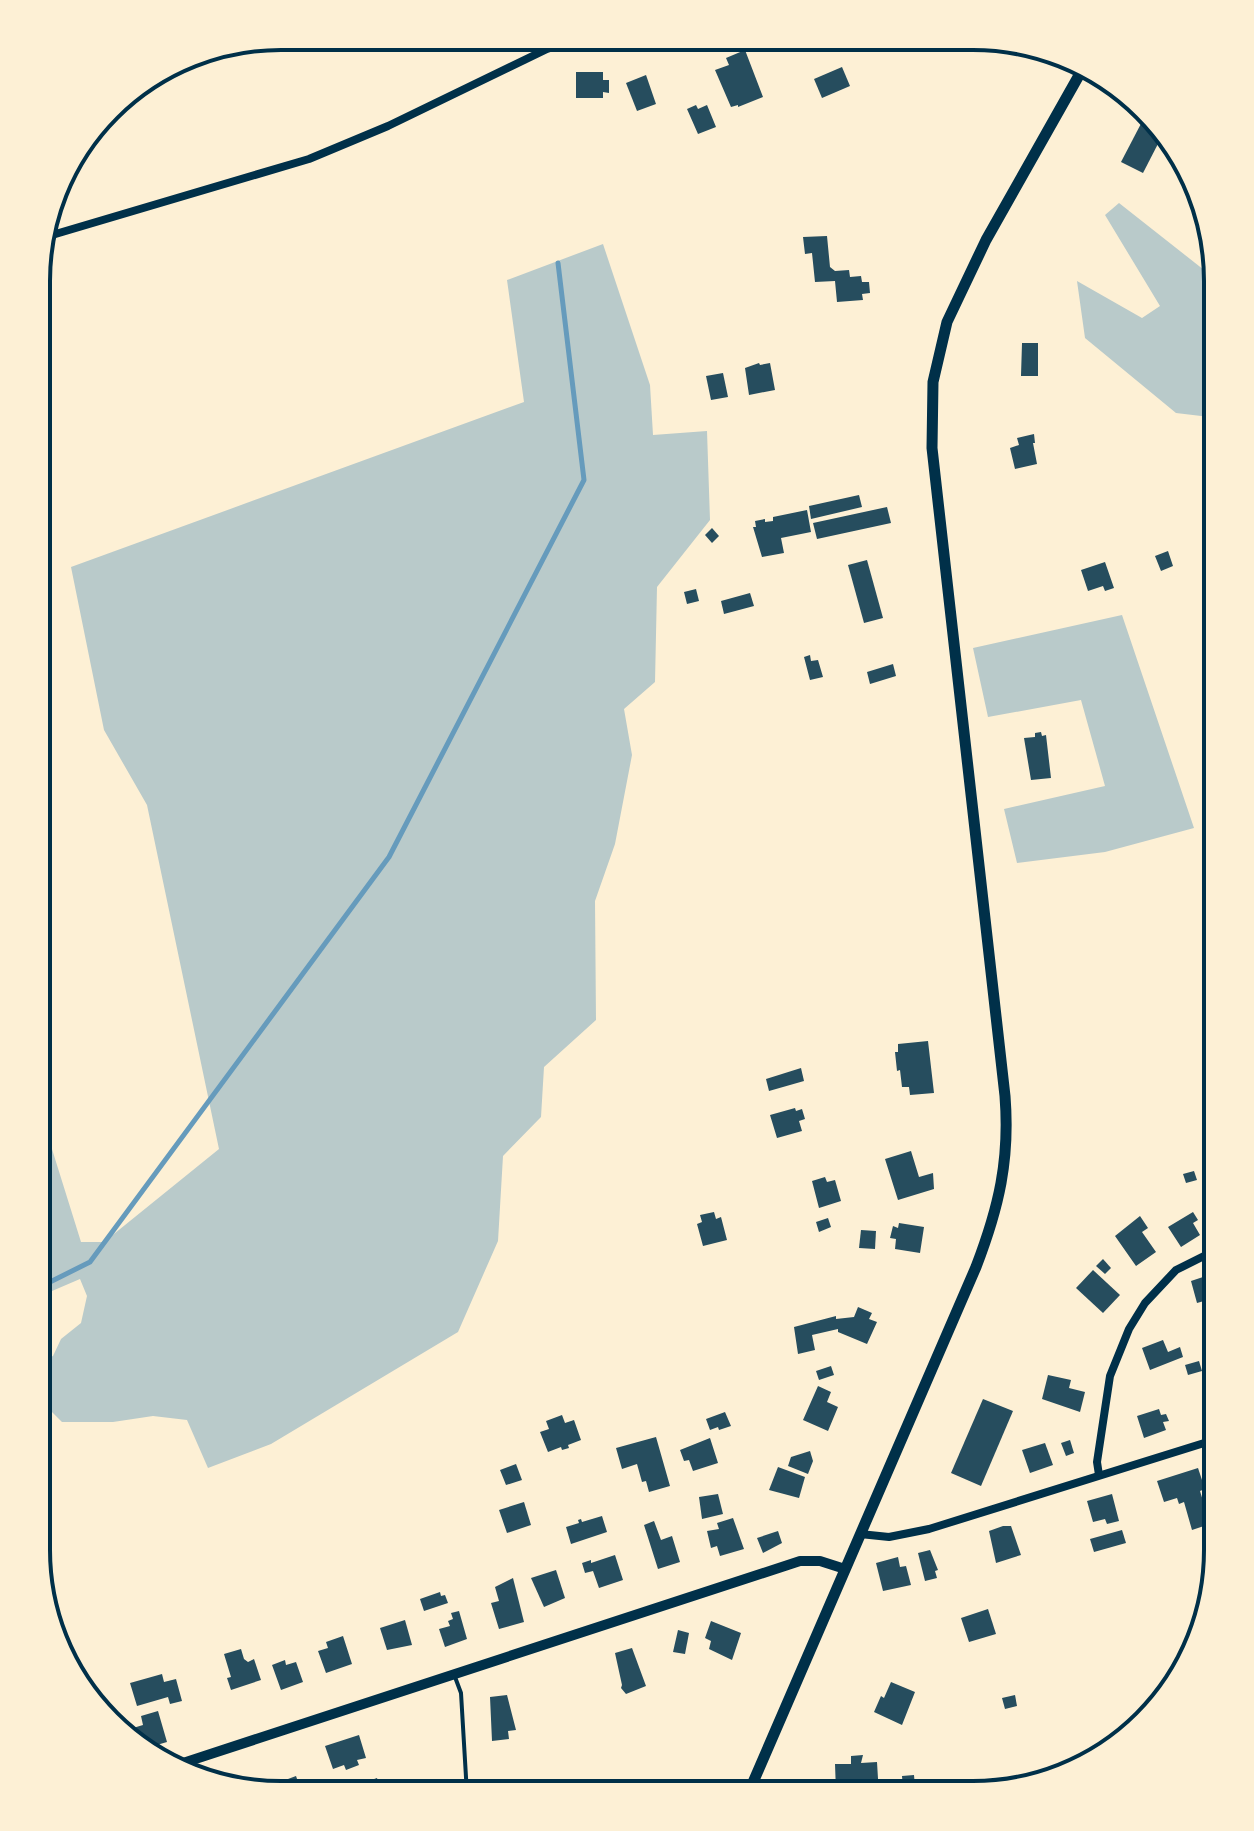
<svg xmlns="http://www.w3.org/2000/svg" width="1254" height="1831" font-family="Signika,sans-serif">
	<style>
		.green { fill: #b9caca }
		.lines { fill: none; stroke-linecap: round; stroke-linejoin: round }
		.stream { stroke: #669bbc; stroke-width: 5 }
		.building { fill: #264d5e }
		.service { stroke: #003049; stroke-width: 4 }
		.minor { stroke: #003049; stroke-width: 8 }
		.tertiary { stroke: #003049; stroke-width: 10 }
		.secondary { stroke: #003049; stroke-width: 11 }
		.rim { fill: none; stroke: #003049; stroke-width: 4 }
	</style>
	<rect width="100%" height="100%" fill="#fdf0d5"/>
	<g class="green">
		<polygon points="1119,203 1218,281 1218,418 1176,413 1085,338 1077,281 1142,318 1160,306 1105,215"/>
		<polygon points="603,244 650,385 653,435 707,431 710,520 657,587 655,682 624,709 632,755 615,844 595,901 596,1020 544,1067 541,1117 503,1156 498,1241 458,1332 271,1444 208,1468 187,1420 153,1416 113,1422 62,1422 47,1407 36,1411 36,1362 53,1356 61,1339 81,1323 87,1296 80,1279 38,1297 36,1294 37,1101 81,1242 104,1242 219,1149 147,805 104,730 71,567 524,402 507,280"/>
		<polygon points="1122,615 1194,828 1105,852 1017,863 1004,809 1105,786 1081,700 988,717 973,648"/>
		<polygon points="1090,1762 1081,1770 979,1794 975,1788"/>
	</g>
	<g class="lines">
		<polyline class="stream" points="36,1289 90,1262 389,857 584,480 558,263"/>
	</g>
	<g class="building">
		<polygon points="745,50 763,97 738,107 738,105 731,107 715,70 729,65 726,58"/>
		<polygon points="842,67 850,86 822,98 814,79"/>
		<polygon points="576,72 603,72 603,80 609,80 609,93 603,92 603,98 576,98"/>
		<polygon points="646,75 656,104 637,111 626,83"/>
		<polygon points="696,105 698,109 707,105 716,127 698,134 687,109"/>
		<polygon points="1145,116 1162,136 1143,173 1121,162"/>
		<polygon points="827,236 830,267 835,271 849,270 850,277 861,276 862,282 869,282 870,293 862,294 863,300 837,302 835,281 815,282 812,253 805,254 803,237"/>
		<polygon points="1022,343 1038,343 1038,376 1021,376"/>
		<polygon points="759,363 760,365 770,363 775,390 749,395 745,368"/>
		<polygon points="723,373 728,397 711,400 706,376"/>
		<polygon points="1034,434 1035,443 1033,443 1037,464 1015,469 1010,448 1019,445 1017,438"/>
		<polygon points="859,495 862,507 811,519 809,506"/>
		<polygon points="887,507 891,523 817,539 813,523"/>
		<polygon points="807,510 811,532 781,538 784,553 762,557 753,527 756,527 755,521 765,519 765,522 773,521 773,517"/>
		<polygon points="712,528 719,536 712,543 705,535"/>
		<polygon points="1168,551 1173,566 1161,571 1155,556"/>
		<polygon points="867,560 883,618 864,623 848,565"/>
		<polygon points="1105,562 1114,588 1105,591 1103,586 1088,591 1081,570"/>
		<polygon points="696,589 699,601 687,604 684,592"/>
		<polygon points="750,593 754,606 724,614 721,601"/>
		<polygon points="810,655 811,661 818,660 823,677 810,680 804,657"/>
		<polygon points="893,664 896,676 870,684 867,672"/>
		<polygon points="1041,732 1042,736 1046,735 1051,778 1031,780 1024,738 1035,737 1035,733"/>
		<polygon points="928,1041 934,1093 910,1095 909,1087 902,1087 900,1070 897,1071 895,1052 898,1052 898,1044"/>
		<polygon points="801,1068 804,1081 769,1091 766,1079"/>
		<polygon points="795,1108 796,1111 802,1109 805,1119 799,1121 802,1131 777,1138 770,1115"/>
		<polygon points="911,1151 919,1177 933,1173 934,1189 898,1200 885,1159"/>
		<polygon points="1194,1171 1197,1180 1186,1183 1183,1174"/>
		<polygon points="825,1177 827,1182 835,1180 841,1201 819,1208 812,1181"/>
		<polygon points="714,1212 716,1219 721,1217 727,1240 703,1246 697,1224 702,1222 700,1215"/>
		<polygon points="1193,1212 1198,1220 1193,1223 1200,1235 1181,1247 1168,1227"/>
		<polygon points="1140,1216 1148,1228 1142,1232 1156,1252 1136,1266 1115,1236"/>
		<polygon points="828,1218 831,1227 819,1232 816,1222"/>
		<polygon points="899,1223 924,1227 920,1253 895,1249 896,1239 890,1238 893,1226 898,1228"/>
		<polygon points="861,1230 876,1231 875,1249 859,1248"/>
		<polygon points="1103,1259 1111,1268 1105,1274 1096,1266"/>
		<polygon points="1093,1270 1120,1295 1103,1313 1076,1288"/>
		<polygon points="1212,1274 1218,1288 1218,1297 1197,1303 1191,1281"/>
		<polygon points="858,1307 872,1313 869,1319 877,1322 867,1344 838,1332 838,1329 812,1335 815,1350 798,1354 794,1327 836,1316 836,1319 854,1317"/>
		<polygon points="1163,1340 1168,1352 1180,1347 1183,1357 1150,1370 1142,1348"/>
		<polygon points="1199,1361 1202,1371 1188,1375 1185,1365"/>
		<polygon points="831,1366 834,1375 819,1380 816,1371"/>
		<polygon points="1048,1375 1071,1380 1069,1388 1085,1392 1080,1412 1042,1399"/>
		<polygon points="818,1386 831,1392 827,1402 838,1407 828,1431 803,1420"/>
		<polygon points="983,1399 1013,1411 981,1486 951,1473"/>
		<polygon points="1159,1409 1161,1415 1166,1414 1169,1421 1163,1422 1166,1430 1144,1438 1137,1416"/>
		<polygon points="725,1412 731,1426 719,1430 718,1427 710,1430 706,1419"/>
		<polygon points="562,1415 565,1423 574,1420 581,1440 568,1445 569,1448 562,1450 561,1447 548,1452 540,1432 549,1429 546,1421"/>
		<polygon points="656,1437 670,1486 649,1492 646,1481 642,1482 637,1464 622,1469 616,1448"/>
		<polygon points="710,1438 718,1463 693,1471 689,1460 684,1461 680,1450"/>
		<polygon points="1070,1440 1074,1453 1066,1456 1061,1443"/>
		<polygon points="1045,1443 1053,1465 1030,1473 1022,1450"/>
		<polygon points="810,1451 813,1461 808,1474 788,1466 791,1457"/>
		<polygon points="516,1464 522,1480 506,1485 500,1470"/>
		<polygon points="778,1467 805,1477 799,1498 769,1490"/>
		<polygon points="1198,1468 1205,1489 1200,1491 1210,1524 1192,1530 1184,1502 1179,1504 1177,1498 1164,1502 1157,1481"/>
		<polygon points="718,1494 723,1514 702,1519 699,1497"/>
		<polygon points="1112,1494 1119,1521 1107,1524 1105,1519 1093,1522 1087,1501"/>
		<polygon points="524,1502 531,1525 507,1533 499,1510"/>
		<polygon points="602,1516 607,1532 571,1544 566,1527 579,1523 578,1520 581,1519 582,1522"/>
		<polygon points="733,1518 744,1549 720,1556 717,1546 711,1548 707,1531 719,1529 717,1523"/>
		<polygon points="654,1521 661,1540 672,1536 680,1562 658,1569 644,1525"/>
		<polygon points="1003,1526 1011,1526 1021,1555 996,1563 989,1531"/>
		<polygon points="1122,1530 1126,1543 1094,1552 1090,1539"/>
		<polygon points="778,1531 782,1543 763,1553 757,1538"/>
		<polygon points="930,1550 938,1570 935,1571 937,1578 925,1581 918,1553"/>
		<polygon points="615,1555 623,1580 599,1588 593,1571 585,1573 582,1563 591,1560 591,1563"/>
		<polygon points="898,1557 900,1567 906,1566 911,1585 883,1591 876,1563"/>
		<polygon points="556,1570 565,1598 544,1607 531,1578"/>
		<polygon points="513,1578 524,1622 499,1629 491,1603 499,1601 495,1587"/>
		<polygon points="440,1592 441,1596 445,1595 448,1603 424,1611 420,1599"/>
		<polygon points="988,1609 996,1634 969,1642 961,1618"/>
		<polygon points="459,1611 467,1639 445,1647 439,1629 450,1626 448,1621 453,1619 451,1613"/>
		<polygon points="405,1620 412,1645 387,1650 380,1628"/>
		<polygon points="711,1621 741,1633 732,1660 709,1649 711,1641 705,1638"/>
		<polygon points="678,1630 689,1633 685,1654 673,1652"/>
		<polygon points="343,1636 352,1664 326,1673 318,1651 328,1648 326,1642"/>
		<polygon points="632,1648 646,1686 626,1694 621,1688 622,1685 615,1653"/>
		<polygon points="241,1649 244,1659 248,1662 254,1659 261,1680 231,1690 227,1678 231,1677 224,1654"/>
		<polygon points="285,1660 286,1665 296,1662 303,1682 281,1690 272,1665"/>
		<polygon points="162,1674 164,1682 176,1679 182,1701 170,1704 168,1697 137,1706 130,1683"/>
		<polygon points="891,1682 915,1692 902,1725 874,1712 881,1696 884,1698"/>
		<polygon points="507,1695 516,1730 508,1731 509,1739 492,1741 490,1697"/>
		<polygon points="1015,1695 1017,1706 1005,1709 1002,1698"/>
		<polygon points="158,1711 167,1742 143,1749 139,1748 133,1728 143,1725 141,1716"/>
		<polygon points="359,1735 366,1758 357,1760 359,1765 346,1770 344,1765 333,1769 325,1746"/>
		<polygon points="863,1755 861,1763 877,1762 879,1795 861,1795 861,1790 836,1791 835,1764 851,1764 851,1756"/>
		<polygon points="914,1775 915,1787 903,1788 902,1776"/>
		<polygon points="296,1776 302,1793 274,1793 272,1785"/>
		<polygon points="377,1778 382,1793 348,1793 346,1789"/>
	</g>
	<g class="lines">
		<g class="service">
			<polyline points="1209,1441 1217,1466"/>
			<polyline points="455,1677 461,1693 467,1794"/>
		</g>
		<g class="minor">
			<polyline points="42,238 309,159 388,126 547,49 581,37"/>
			<polyline points="1099,1475 1097,1462 1110,1376 1129,1329 1145,1303 1176,1270 1218,1249"/>
			<polyline points="860,1534 889,1537 929,1529 1217,1439"/>
		</g>
		<polyline class="tertiary" points="180,1764 800,1561 820,1561 845,1569"/>
		<path class="secondary" d="M 748,1794 L 976,1267 C 999,1207 1010,1160 1005,1096 L 932,448 L 933,382 L 947,322 L 986,240 L 1082,70"/>
	</g>
	<path d="M0 0H1254V1831H0ZM281 50H973A231 231 0 0 1 1204 281V1550A231 231 0 0 1 973 1781H281A231 231 0 0 1 50 1550V281A231 231 0 0 1 281 50Z" fill="#fdf0d5" fill-rule="evenodd"/>
	<path class="rim" d="M281 50H973A231 231 0 0 1 1204 281V1550A231 231 0 0 1 973 1781H281A231 231 0 0 1 50 1550V281A231 231 0 0 1 281 50Z"/>
</svg>
